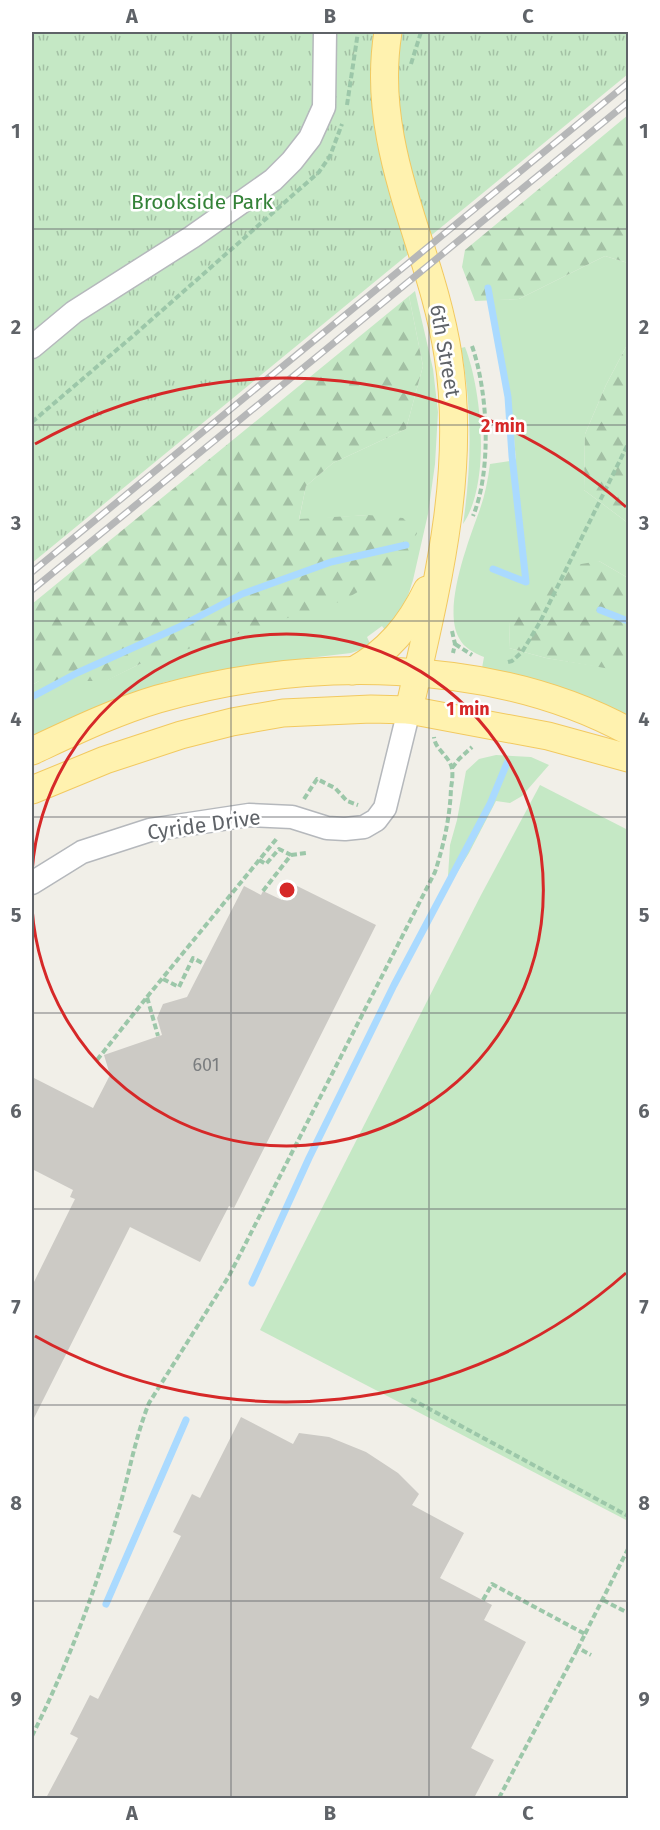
<svg xmlns="http://www.w3.org/2000/svg" width="660" height="1830" font-family="'Fira Sans',sans-serif">
	<style>
		.green { fill: #c5e8c5 }
		.forest { fill: url(#forest-firs) }
		.park { fill: url(#park-tufts) }
		.lines { fill: none; stroke-linecap: round; stroke-linejoin: round }
		.stream { stroke: #aadaff; stroke-width: 7 }
		.building { fill: #cccac5 }
		.minor-casing { stroke: #b5b8bc; stroke-width: 25 }
		.major-casing { stroke: #f2c960; stroke-width: 29 }
		.path { stroke: #9cc7a9; stroke-width: 4; stroke-dasharray: 6 3; stroke-linecap: butt }
		.minor { stroke: #fff; stroke-width: 22 }
		.major { stroke: #fff2af; stroke-width: 27 }
		.rail-casing { stroke: #b6b7b8; stroke-width: 7 }
		.rail { stroke: #fff; stroke-width: 4.5; stroke-dasharray: 14; stroke-linecap: butt }
		.grid { fill: none; stroke: #5f6368; stroke-width: 1.5; stroke-opacity: 0.55 }
		.ring { fill: none; stroke: #d62828; stroke-width: 3 }
		.labels { text-anchor: middle; dominant-baseline: central; stroke-width: 5; stroke-linejoin: round; paint-order: stroke }
		.number-label { font-size: 18px; fill: #7a7d7f }
		.park-label { font-size: 21px; fill: #348238; stroke: #fff }
		.street-label { font-size: 21px; fill: #5f6368; stroke: #fff }
		.centre { fill: #d62828; stroke: #fff; stroke-width: 3 }
		.ring-label { font-size: 18px; text-anchor: middle; font-weight: bold; fill: #d62828; stroke: #fff; stroke-width: 5; stroke-linejoin: round; paint-order: stroke }
		.neatline { fill: none; stroke: #5f6368; stroke-width: 2 }
		.grid-label { font-size: 20px; text-anchor: middle; font-weight: bold; fill: #5f6368 }
	</style>
	<defs>
		<pattern id="forest-firs" width="22" height="20" patternUnits="userSpaceOnUse" patternTransform="scale(1.5)"><rect width="22" height="20" fill="#c5e8c5"/><path d="M5 1l3.5 6h-7zM16 11l3.5 6h-7z" fill="#a3c0a4"/></pattern>
		<pattern id="park-tufts" width="24" height="20" patternUnits="userSpaceOnUse" patternTransform="scale(1.5)"><rect width="24" height="20" fill="#c5e8c5"/><path d="M3 7l-1-3M5 7V3M7 7l1-3M15 17l-1-3M17 17v-4M19 17l1-3" fill="none" stroke="#a3c0a4"/></pattern>
	</defs>
	<rect width="100%" height="100%" fill="#f1efe8"/>
	<g class="green">
		<path d="M 605,256 L 628,263 L 628,343 L 606,385 L 585,434 L 584,490 L 628,523 L 628,578 L 599,561 L 510,622 L 509,648 L 546,658 L 628,671 L 628,718 L 482,668 L 484,657 C 474,653 464,648 459,638 C 442,608 469,540 480,509 C 485,495 488,479 490,464 L 516,460 L 510,394 L 493,300 L 519,299 Z"/>
		<polygon points="415,291 433,369 438,412 435,464 428,514 413,580 404,608 388,634 382,626 367,637 371,646 351,653 266,663 165,682 74,717 32,738 32,685 39,681 107,680 140,664 368,515 299,520 306,486 333,463 406,429 423,366 409,296"/>
		<path d="M 465,347 C 482,391 491,483 463,524 C 472,464 472,407 461,348 Z"/>
		<polygon points="496,755 531,757 549,765 522,796 510,803 496,801 469,853 453,879 448,876 450,845 457,820 466,771 479,759"/>
		<polygon points="540,785 628,830 628,1521 260,1330 481,895"/>
	</g>
	<g class="forest">
		<polygon points="628,115 628,263 605,256 519,299 475,301 462,267 465,250"/>
		<polygon points="409,296 423,366 406,429 333,463 306,486 299,519 368,515 403,518 417,533 403,566 342,601 140,664 106,681 39,681 32,685 32,604"/>
		<polygon points="628,343 628,523 584,490 585,434 606,385"/>
		<polygon points="599,561 628,578 628,672 546,658 509,648 510,622 552,569"/>
	</g>
	<polygon class="park" points="32,32 628,32 628,74 32,563"/>
	<g class="lines">
		<g class="stream">
			<polyline points="488,288 508,397 512,456 526,582 493,569"/>
			<polyline points="600,610 628,621"/>
			<polyline points="32,697 77,673 179,627 242,594 331,562 406,545"/>
			<polyline points="252,1283 309,1158 394,985 490,804 507,763"/>
			<polyline points="106,1604 186,1420"/>
		</g>
	</g>
	<g class="building">
		<polygon points="291,883 376,925 234,1208 229,1206 200,1262 130,1227 32,1422 32,1286 75,1199 70,1197 73,1190 32,1169 32,1077 93,1108 110,1075 104,1055 162,1035 157,1018 163,1004 187,997 244,886 261,895 263,891 282,900"/>
		<polygon points="241,1417 293,1444 299,1433 329,1437 366,1452 398,1473 419,1494 412,1505 464,1533 440,1578 492,1605 484,1620 526,1642 471,1748 494,1760 474,1798 46,1798 78,1738 70,1734 90,1695 98,1699 181,1536 173,1532 192,1494 200,1498"/>
	</g>
	<g class="lines">
		<g class="minor-casing">
			<g id="minor">
				<polyline points="32,347 74,312 192,237 273,180 292,161 310,138 324,107 325,32"/>
				<polyline points="32,883 82,852 150,830 249,815 292,817 327,828 345,829 364,827 376,820 385,808 409,710"/>
			</g>
		</g>
		<g class="major-casing">
			<g id="major">
				<path d="M 388,32 C 369,148 431,244 448,355 C 467,474 435,594 409,710"/>
				<path d="M 353,671 C 388,652 410,625 427,590"/>
				<path d="M 32,751 C 73,732 114,712 158,699 C 305,657 492,657 628,731"/>
				<polyline points="32,790 105,760 181,735 232,722 283,713 371,709 409,710 548,736 628,758"/>
			</g>
		</g>
		<g class="path">
			<polyline points="411,64 421,32"/>
			<polyline points="347,105 358,32"/>
			<path d="M 472,346 C 488,392 492,470 473,516"/>
			<polyline points="32,422 133,336 319,172 330,156 342,124"/>
			<polyline points="452,631 455,644 453,653"/>
			<polyline points="455,644 472,655"/>
			<polyline points="508,662 512,661 522,652 540,622 628,444"/>
			<polyline points="452,768 459,759 472,747"/>
			<polyline points="304,799 317,779 335,788 347,801 358,805"/>
			<polyline points="291,855 306,853"/>
			<polyline points="259,860 266,864 279,849 291,855 263,891"/>
			<polyline points="163,979 179,987 193,958 204,964"/>
			<polyline points="147,997 278,837"/>
			<polyline points="97,1060 147,997 158,1036"/>
			<polyline points="411,1399 628,1516"/>
			<polyline points="483,1600 492,1584 585,1634 578,1648 591,1655"/>
			<polyline points="603,1600 628,1613"/>
			<polyline points="585,1634 628,1549"/>
			<path d="M 32,1736 C 68,1664 97,1587 119,1509 C 129,1474 135,1438 149,1403 L 229,1276 L 435,872 C 444,844 450,817 451,788 C 452,782 453,775 452,769 C 450,756 435,750 434,737"/>
			<polyline points="499,1798 578,1648"/>
		</g>
		<use href="#minor" class="minor"/>
		<use href="#major" class="major"/>
		<g class="rail-casing">
			<g id="rail">
				<polyline points="32,572 628,83"/>
				<polyline points="32,590 628,102"/>
			</g>
		</g>
		<use href="#rail" class="rail"/>
	</g>
	<path class="grid" d="M 231,32 L 231,1798M 429,32 L 429,1798M 32,229 L 628,229M 32,425 L 628,425M 32,621 L 628,621M 32,817 L 628,817M 32,1013 L 628,1013M 32,1209 L 628,1209M 32,1405 L 628,1405M 32,1601 L 628,1601"/>
	<g class="ring">
		<path d="M32 872A256 256 0 1 1 32 908"/>
		<path d="M626 1273A512 512 0 0 1 35 1336M35 444A512 512 0 0 1 626 507"/>
	</g>
	<g class="labels">
		<g class="number-label">
			<text x="206" y="1065">601</text>
		</g>
		<g class="park-label">
			<text x="202" y="202">Brookside Park</text>
		</g>
		<g class="street-label">
			<text transform="translate(445 351) rotate(80)">6th Street</text>
			<text transform="translate(204 825) rotate(-8)">Cyride Drive</text>
		</g>
	</g>
	<circle cx="287" cy="890" r="9" class="centre"/>
	<g class="ring-label">
		<text x="503" y="432">2 min</text>
		<text x="468" y="715">1 min</text>
	</g>
	<rect width="660" height="1830" fill="none" stroke="#ffffff" stroke-width="66"/>
	<rect x="33" y="33" width="594" height="1764" class="neatline"/>
	<g class="grid-label">
		<text x="132" y="23">A</text>
		<text x="330" y="23">B</text>
		<text x="528" y="23">C</text>
		<text x="16" y="138">1</text>
		<text x="644" y="138">1</text>
		<text x="16" y="334">2</text>
		<text x="644" y="334">2</text>
		<text x="16" y="530">3</text>
		<text x="644" y="530">3</text>
		<text x="16" y="726">4</text>
		<text x="644" y="726">4</text>
		<text x="16" y="922">5</text>
		<text x="644" y="922">5</text>
		<text x="16" y="1118">6</text>
		<text x="644" y="1118">6</text>
		<text x="16" y="1314">7</text>
		<text x="644" y="1314">7</text>
		<text x="16" y="1510">8</text>
		<text x="644" y="1510">8</text>
		<text x="16" y="1706">9</text>
		<text x="644" y="1706">9</text>
		<text x="132" y="1820">A</text>
		<text x="330" y="1820">B</text>
		<text x="528" y="1820">C</text>
	</g>
</svg>
